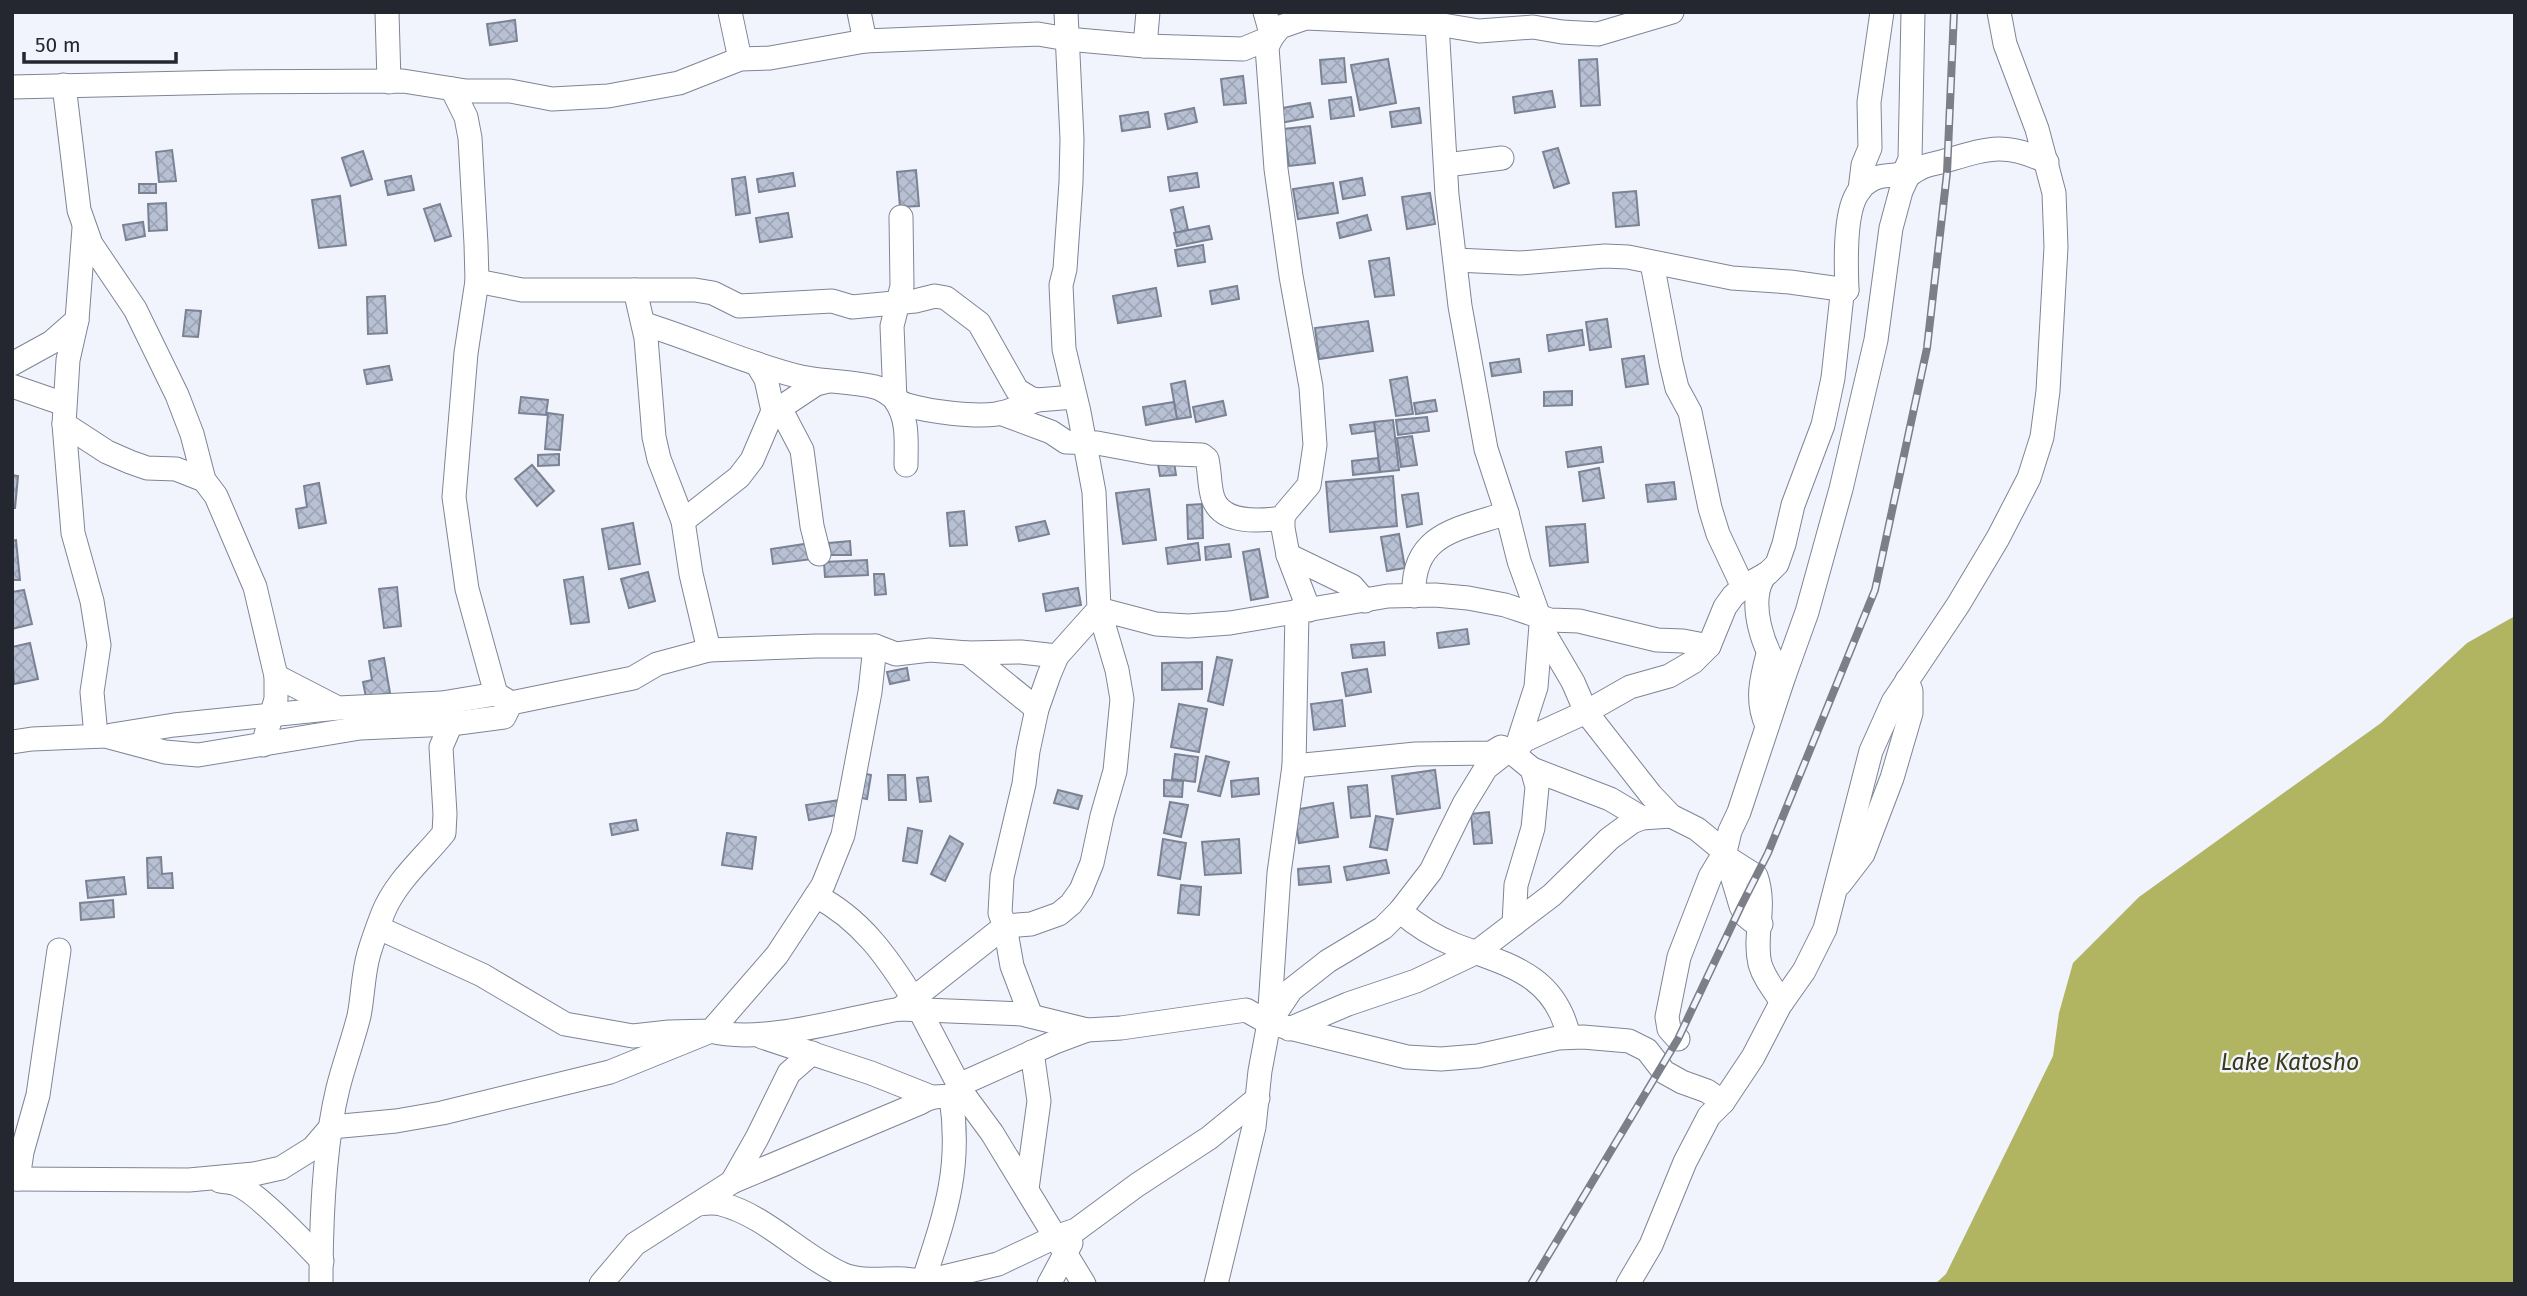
<svg xmlns="http://www.w3.org/2000/svg" width="2527" height="1296" font-family="'Fira Sans',sans-serif">
	<style>
		.water { fill: #b1b461 }
		.building { fill: url(#building-cross-hatch); stroke: #7a8294; stroke-width: 2 }
		.lines { fill: none; stroke-linecap: round; stroke-linejoin: round }
		.minor-casing { stroke: #7d8596; stroke-width: 25 }
		.minor { stroke: #fff; stroke-width: 23 }
		.rail-casing { stroke: #7c7f87; stroke-width: 8 }
		.rail { stroke: #f1f4fc; stroke-width: 5; stroke-dasharray: 16; stroke-linecap: butt }
		.labels { text-anchor: middle; dominant-baseline: central; stroke-width: 5; stroke-linejoin: round; paint-order: stroke }
		.water-label { font-size: 23px; font-style: italic; fill: #393a16; stroke: #f1f4fc }
	</style>
	<defs>
		<pattern id="building-cross-hatch" width="8" height="8" patternUnits="userSpaceOnUse" patternTransform="scale(1.75)"><rect width="8" height="8" fill="#b8c1d4"/><path d="M0 0l8 8M0 8l8-8" fill="none" stroke="#9ea6b6"/></pattern>
	</defs>
	<rect width="100%" height="100%" fill="#f1f4fc"/>
	<polygon class="water" points="2515,616 2515,1284 1935,1284 1946,1274 2053,1056 2059,1013 2073,963 2139,897 2381,723 2467,643"/>
	<g class="building">
		<polygon points="515,20 517,41 490,45 487,24"/>
		<polygon points="1344,58 1346,82 1322,84 1320,60"/>
		<polygon points="1388,59 1396,103 1360,110 1351,65"/>
		<polygon points="1597,59 1600,105 1581,106 1579,60"/>
		<polygon points="1243,76 1246,103 1224,105 1221,79"/>
		<polygon points="1552,91 1555,107 1515,113 1513,97"/>
		<polygon points="1351,97 1354,116 1331,119 1329,100"/>
		<polygon points="1310,103 1313,117 1280,123 1277,109"/>
		<polygon points="1194,108 1197,122 1168,129 1165,114"/>
		<polygon points="1419,108 1421,123 1392,127 1390,112"/>
		<polygon points="1148,112 1150,127 1122,131 1120,116"/>
		<polygon points="1310,126 1315,163 1289,166 1284,129"/>
		<polygon points="1558,148 1569,183 1554,188 1543,152"/>
		<polygon points="172,150 176,181 159,182 156,152"/>
		<polygon points="363,151 372,179 351,186 342,158"/>
		<polygon points="916,170 919,206 900,207 897,172"/>
		<polygon points="793,173 795,186 759,192 757,179"/>
		<polygon points="1197,173 1199,187 1170,191 1168,177"/>
		<polygon points="411,176 414,190 388,195 385,181"/>
		<polygon points="745,177 750,213 736,215 732,179"/>
		<polygon points="1362,178 1365,195 1343,199 1340,182"/>
		<polygon points="1333,183 1338,213 1298,219 1293,189"/>
		<rect x="139" y="184" width="17" height="9"/>
		<polygon points="1636,191 1639,225 1616,227 1613,193"/>
		<polygon points="1430,193 1435,224 1407,229 1402,197"/>
		<polygon points="340,196 346,245 319,248 312,200"/>
		<polygon points="166,203 167,230 149,231 148,204"/>
		<polygon points="440,204 451,236 435,241 424,209"/>
		<polygon points="1183,207 1188,230 1176,233 1171,210"/>
		<polygon points="788,213 792,237 760,242 756,218"/>
		<polygon points="1367,215 1371,230 1340,238 1337,223"/>
		<polygon points="143,222 145,236 126,240 123,225"/>
		<polygon points="1209,226 1212,239 1177,246 1174,233"/>
		<polygon points="1203,245 1205,262 1178,266 1175,250"/>
		<polygon points="1389,258 1394,295 1375,297 1369,261"/>
		<polygon points="1237,286 1239,299 1212,304 1210,291"/>
		<polygon points="1156,288 1161,316 1118,323 1113,296"/>
		<polygon points="385,296 387,333 368,334 367,297"/>
		<polygon points="186,310 201,311 198,337 183,336"/>
		<polygon points="1607,319 1611,347 1590,350 1586,322"/>
		<polygon points="1368,321 1373,351 1319,359 1315,328"/>
		<polygon points="1582,330 1584,345 1549,351 1547,335"/>
		<polygon points="1644,356 1648,384 1626,387 1622,359"/>
		<polygon points="1519,359 1521,372 1492,376 1490,363"/>
		<polygon points="389,366 392,380 367,384 364,370"/>
		<polygon points="1407,377 1413,414 1396,416 1390,380"/>
		<polygon points="1185,381 1191,417 1177,419 1171,384"/>
		<polygon points="1572,391 1572,405 1544,406 1544,392"/>
		<polygon points="521,397 548,400 546,415 519,413"/>
		<polygon points="1435,400 1437,411 1416,414 1414,403"/>
		<polygon points="1223,401 1226,415 1196,422 1193,407"/>
		<polygon points="1174,402 1177,419 1146,425 1143,407"/>
		<polygon points="548,413 563,415 560,450 545,449"/>
		<polygon points="1427,417 1429,431 1398,435 1396,420"/>
		<polygon points="1393,420 1399,470 1380,472 1374,422"/>
		<polygon points="1374,422 1375,431 1352,434 1350,425"/>
		<polygon points="1412,436 1417,465 1401,467 1397,438"/>
		<polygon points="1601,447 1603,462 1568,467 1566,452"/>
		<polygon points="559,454 559,465 538,466 538,455"/>
		<polygon points="1378,458 1380,472 1353,475 1352,461"/>
		<polygon points="1174,462 1176,475 1160,476 1158,464"/>
		<polygon points="532,465 554,491 537,506 515,479"/>
		<polygon points="1599,468 1604,498 1583,501 1579,472"/>
		<polygon points="12,475 18,476 15,508 12,508"/>
		<polygon points="1393,476 1397,526 1330,532 1326,482"/>
		<polygon points="1674,482 1676,499 1648,502 1646,485"/>
		<polygon points="319,483 326,523 299,528 296,509 307,507 304,486"/>
		<polygon points="1149,489 1156,540 1123,544 1116,493"/>
		<polygon points="1418,493 1422,524 1407,527 1402,495"/>
		<polygon points="1202,504 1203,538 1188,539 1187,505"/>
		<polygon points="964,511 967,545 950,546 947,513"/>
		<polygon points="1045,521 1049,534 1019,541 1016,527"/>
		<polygon points="633,523 640,564 609,569 602,529"/>
		<polygon points="1585,524 1588,562 1550,566 1546,527"/>
		<polygon points="1399,534 1405,568 1387,571 1381,537"/>
		<polygon points="16,540 20,580 12,580 12,541"/>
		<polygon points="850,541 851,555 830,555 829,543"/>
		<polygon points="811,543 813,559 773,564 771,549"/>
		<polygon points="1198,543 1200,560 1168,564 1166,548"/>
		<polygon points="1229,544 1231,557 1206,560 1205,547"/>
		<polygon points="1259,549 1268,597 1251,600 1243,552"/>
		<polygon points="867,560 868,575 825,577 824,562"/>
		<polygon points="648,572 655,601 629,608 621,579"/>
		<polygon points="874,574 884,574 886,594 875,595"/>
		<polygon points="583,577 589,622 571,624 564,580"/>
		<polygon points="397,587 401,626 384,628 379,589"/>
		<polygon points="1078,588 1081,605 1046,611 1043,594"/>
		<polygon points="24,590 32,624 12,629 12,592"/>
		<polygon points="1467,629 1469,644 1439,648 1437,633"/>
		<polygon points="1384,642 1385,655 1353,658 1351,645"/>
		<polygon points="30,643 38,679 14,684 12,647"/>
		<polygon points="1217,657 1232,660 1223,705 1208,701"/>
		<polygon points="384,658 390,693 366,697 363,682 372,680 369,661"/>
		<polygon points="1202,662 1202,689 1162,690 1162,663"/>
		<polygon points="907,668 909,680 890,684 887,672"/>
		<polygon points="1367,669 1371,692 1346,696 1342,673"/>
		<polygon points="1342,700 1345,726 1314,730 1311,704"/>
		<polygon points="1179,704 1207,709 1199,752 1171,747"/>
		<polygon points="1175,754 1198,757 1195,782 1172,779"/>
		<polygon points="1206,756 1229,762 1220,796 1198,791"/>
		<polygon points="1435,770 1440,808 1397,814 1392,776"/>
		<polygon points="857,772 871,775 867,799 852,796"/>
		<polygon points="888,775 905,775 906,800 889,800"/>
		<polygon points="928,777 931,801 920,802 917,778"/>
		<polygon points="1258,778 1259,794 1232,797 1231,781"/>
		<polygon points="1164,780 1183,781 1182,797 1164,796"/>
		<polygon points="1367,785 1370,816 1351,818 1348,787"/>
		<polygon points="1058,790 1082,796 1078,809 1054,803"/>
		<polygon points="840,800 842,814 809,820 806,805"/>
		<polygon points="1170,802 1188,805 1181,837 1164,833"/>
		<polygon points="1333,803 1338,837 1299,843 1294,810"/>
		<polygon points="1489,812 1492,843 1474,844 1471,814"/>
		<polygon points="1376,816 1393,819 1387,850 1370,847"/>
		<polygon points="636,820 638,830 612,835 610,824"/>
		<polygon points="908,828 922,831 917,863 903,861"/>
		<polygon points="727,833 756,837 752,869 722,865"/>
		<polygon points="950,836 963,844 945,881 931,874"/>
		<polygon points="1163,839 1186,843 1180,879 1158,875"/>
		<polygon points="1239,839 1241,873 1205,875 1202,842"/>
		<polygon points="161,857 162,874 172,873 173,888 148,888 147,858"/>
		<polygon points="1386,860 1389,873 1347,880 1344,867"/>
		<polygon points="1329,866 1331,882 1299,885 1298,869"/>
		<polygon points="124,877 126,894 88,898 86,881"/>
		<polygon points="1181,885 1201,887 1199,915 1178,913"/>
		<polygon points="113,900 114,917 81,920 80,903"/>
	</g>
	<g class="lines">
		<g class="minor-casing">
			<g id="minor">
				<polyline points="387,12 389,82"/>
				<polyline points="730,12 740,59"/>
				<polyline points="859,12 865,41"/>
				<polyline points="1265,12 1272,37 1267,47 1276,169 1291,276 1311,387 1315,445 1309,485 1286,512 1283,518 1283,528 1288,555 1309,610"/>
				<polyline points="1437,24 1447,195 1460,306 1486,449 1507,513 1519,561 1546,636 1573,682 1586,712 1651,795 1671,816 1697,829 1725,852 1741,906 1746,916 1752,921 1761,924"/>
				<polyline points="1145,46 1148,12"/>
				<polyline points="64,85 79,210 91,244 135,309 177,395 192,434 204,480 216,496 255,587 276,676 276,699 263,745"/>
				<polyline points="12,87 232,82 403,81 466,91 510,91 552,99 608,96 679,83 740,59 770,58 865,41 1038,34 1067,39 1145,46 1243,49 1272,37 1280,27 1306,18 1437,24 1479,31 1533,27 1562,32 1598,34 1672,12"/>
				<polyline points="452,89 466,117 470,138 476,244 477,281 466,353 454,497 467,589 496,694 511,703"/>
				<polyline points="1446,165 1502,158"/>
				<path d="M 1908,176 C 1925,163 1929,166 1948,160 C 1989,148 2006,142 2047,162"/>
				<polyline points="1860,190 1863,165 1870,148 1869,102 1882,12"/>
				<path d="M 901,217 L 902,286 L 892,326 L 895,400 C 909,419 906,443 906,465"/>
				<polyline points="84,228 77,320 68,360 64,424 73,533 92,601 99,645 92,692 96,736"/>
				<polyline points="1456,260 1520,263 1605,256 1628,257 1732,278 1790,282 1847,290"/>
				<polyline points="1652,263 1671,363 1677,388 1690,412 1710,508 1718,534 1743,587"/>
				<polyline points="477,281 522,290 695,290 713,293 739,306 832,301 852,307 915,301 935,296 946,298 979,323 1017,390 1030,398 1037,400 1074,397"/>
				<polyline points="635,290 646,338 654,437 659,459 683,521 691,574 709,650"/>
				<path d="M 644,324 C 697,340 747,364 801,377 C 825,382 850,381 875,387 C 888,390 894,401 907,405 C 931,412 972,417 997,414 C 1009,412 1025,404 1037,400"/>
				<polyline points="12,364 52,342 77,320"/>
				<polyline points="757,364 766,379 773,411 780,408 802,450 812,526 819,554"/>
				<polyline points="12,386 64,404"/>
				<polyline points="780,408 816,384 828,381"/>
				<path d="M 1000,413 L 1051,432 L 1066,442 L 1097,443 L 1151,453 L 1202,455 L 1207,459 C 1210,472 1209,486 1213,498 C 1222,525 1261,521 1283,518"/>
				<polyline points="64,424 107,452 130,462 147,468 176,469 204,480"/>
				<polyline points="683,521 739,477 752,460 773,411"/>
				<polyline points="1288,555 1352,586 1365,601"/>
				<path d="M 1766,574 C 1745,598 1764,655 1784,676"/>
				<path d="M 1414,596 C 1411,533 1459,529 1507,513"/>
				<polyline points="968,653 1037,709"/>
				<polyline points="276,676 338,708 442,703 496,694"/>
				<path d="M 1767,726 C 1756,701 1761,680 1768,654"/>
				<polyline points="112,735 174,725 338,708"/>
				<polyline points="12,742 32,739 105,736 165,752 198,755 360,728 451,724 504,717 511,703 633,678 657,664 709,650 816,646 875,646 896,654 930,650 968,653 1021,652 1057,656"/>
				<polyline points="1516,749 1536,687 1541,625"/>
				<polyline points="1294,766 1416,754 1491,753 1501,747 1509,750 1532,769 1537,787 1533,828 1516,885 1514,924"/>
				<polyline points="1532,769 1610,799 1642,818"/>
				<path d="M 1726,857 L 1756,876 C 1767,908 1753,935 1760,964 C 1764,978 1774,990 1782,1002"/>
				<polyline points="1840,884 1863,854 1892,778 1911,713 1911,691 1907,680"/>
				<path d="M 816,896 C 861,919 888,958 914,1000"/>
				<path d="M 1400,911 C 1416,925 1435,937 1455,945 C 1508,965 1555,974 1569,1037"/>
				<polyline points="379,928 482,975 565,1024 633,1036 669,1032 711,1031 777,955 823,885 843,835 870,692 875,646"/>
				<polyline points="900,1009 1005,926 1031,924 1059,914 1071,904 1081,890 1092,863 1102,816 1115,771 1122,699 1117,670 1099,609 1156,624 1188,626 1230,623 1388,596 1435,595 1468,598 1505,605 1550,620 1579,621 1657,640 1683,641 1709,646"/>
				<polyline points="919,1009 964,1095 992,1133 1084,1284"/>
				<polyline points="1031,1016 1012,966 1005,926 1000,913 1002,877 1024,784 1028,751 1037,709 1049,675 1057,656 1099,609 1094,492 1079,412 1064,349 1061,285 1065,269 1071,182 1072,139 1066,12"/>
				<polyline points="1269,1023 1407,1057 1441,1059 1478,1056 1558,1038 1583,1037 1629,1041 1647,1050 1664,1072 1682,1082 1707,1091 1723,1102"/>
				<polyline points="1289,1029 1348,1004 1416,981 1477,952 1552,895 1609,839 1632,822 1642,818 1671,816"/>
				<polyline points="762,1037 871,1073 929,1096"/>
				<polyline points="1678,1039 1669,1029 1667,1017 1679,957 1710,877 1725,852 1730,831 1739,812 1784,676 1807,612 1841,489 1876,340 1891,228 1901,191 1908,176 1904,173 1910,159 1913,12"/>
				<polyline points="959,1085 1055,1042 1087,1030"/>
				<path d="M 12,1179 L 189,1180 L 254,1174 L 281,1168 L 313,1148 L 331,1127 L 396,1121 L 442,1113 L 610,1072 L 711,1031 C 761,1045 847,1018 900,1009 L 1022,1014 L 1087,1030 L 1121,1028 L 1246,1010 L 1269,1023 L 1291,990 L 1328,961 L 1383,928 L 1400,911 L 1431,871 L 1464,804 L 1486,768 L 1509,750 L 1516,749 L 1525,740 L 1586,712 L 1630,687 L 1669,676 L 1693,662 L 1709,646 L 1725,607 L 1733,596 L 1743,587 L 1768,573 L 1777,564 L 1784,544 L 1793,505 L 1823,425 L 1833,378 L 1842,295 L 1847,290 C 1846,266 1844,215 1857,194 C 1860,188 1867,182 1873,179 C 1883,174 1893,177 1904,173"/>
				<polyline points="18,1179 22,1152 38,1095 59,950"/>
				<path d="M 220,1181 C 225,1182 231,1182 236,1184 C 257,1192 305,1243 322,1261"/>
				<polyline points="732,1182 757,1138 789,1073 812,1053"/>
				<polyline points="1027,1189 1039,1101 1032,1052"/>
				<path d="M 699,1204 C 706,1203 714,1202 721,1204 C 767,1216 800,1255 842,1274 C 868,1285 897,1274 923,1282 L 998,1264 L 1055,1237 L 1076,1230 L 1137,1185 L 1209,1138 L 1258,1098"/>
				<path d="M 923,1282 C 945,1215 962,1169 951,1097"/>
				<path d="M 321,1284 C 321,1224 324,1145 338,1088 C 344,1064 353,1040 359,1016 C 363,996 363,973 369,953 C 373,940 378,926 383,913 C 396,881 423,859 444,833 L 445,814 L 441,747 L 451,724"/>
				<path d="M 601,1284 L 635,1244 L 732,1182 L 920,1103 C 934,1093 947,1098 964,1095"/>
				<polyline points="1049,1284 1071,1243"/>
				<polyline points="1216,1284 1254,1127 1260,1071 1269,1023 1279,873 1294,766 1297,611"/>
				<polyline points="1628,1284 1651,1245 1685,1162 1709,1116 1723,1102 1753,1057 1780,1005 1804,971 1825,929 1871,751 1893,702 1958,605 1998,538 2029,478 2042,437 2048,391 2056,247 2054,193 2037,129 2005,44 1999,12"/>
			</g>
		</g>
		<use href="#minor" class="minor"/>
		<g class="rail-casing">
			<polyline id="rail" points="1531,1284 1678,1039 1741,906 1768,853 1875,590 1927,348 1947,173 1954,12"/>
		</g>
		<use href="#rail" class="rail"/>
	</g>
	<g class="labels">
		<g class="water-label">
			<text x="2290" y="1062">Lake Katosho</text>
		</g>
	</g>
	<rect width="2527" height="1296" fill="none" stroke="#24272f" stroke-width="28"/>
	<path d="M24 52v10h152v-10" fill="none" stroke="#24272f" stroke-width="3.5"/>
	<text x="35" y="52" font-size="21" fill="#24272f" stroke="#f1f4fc" stroke-width="5" paint-order="stroke">50 m</text>
</svg>
